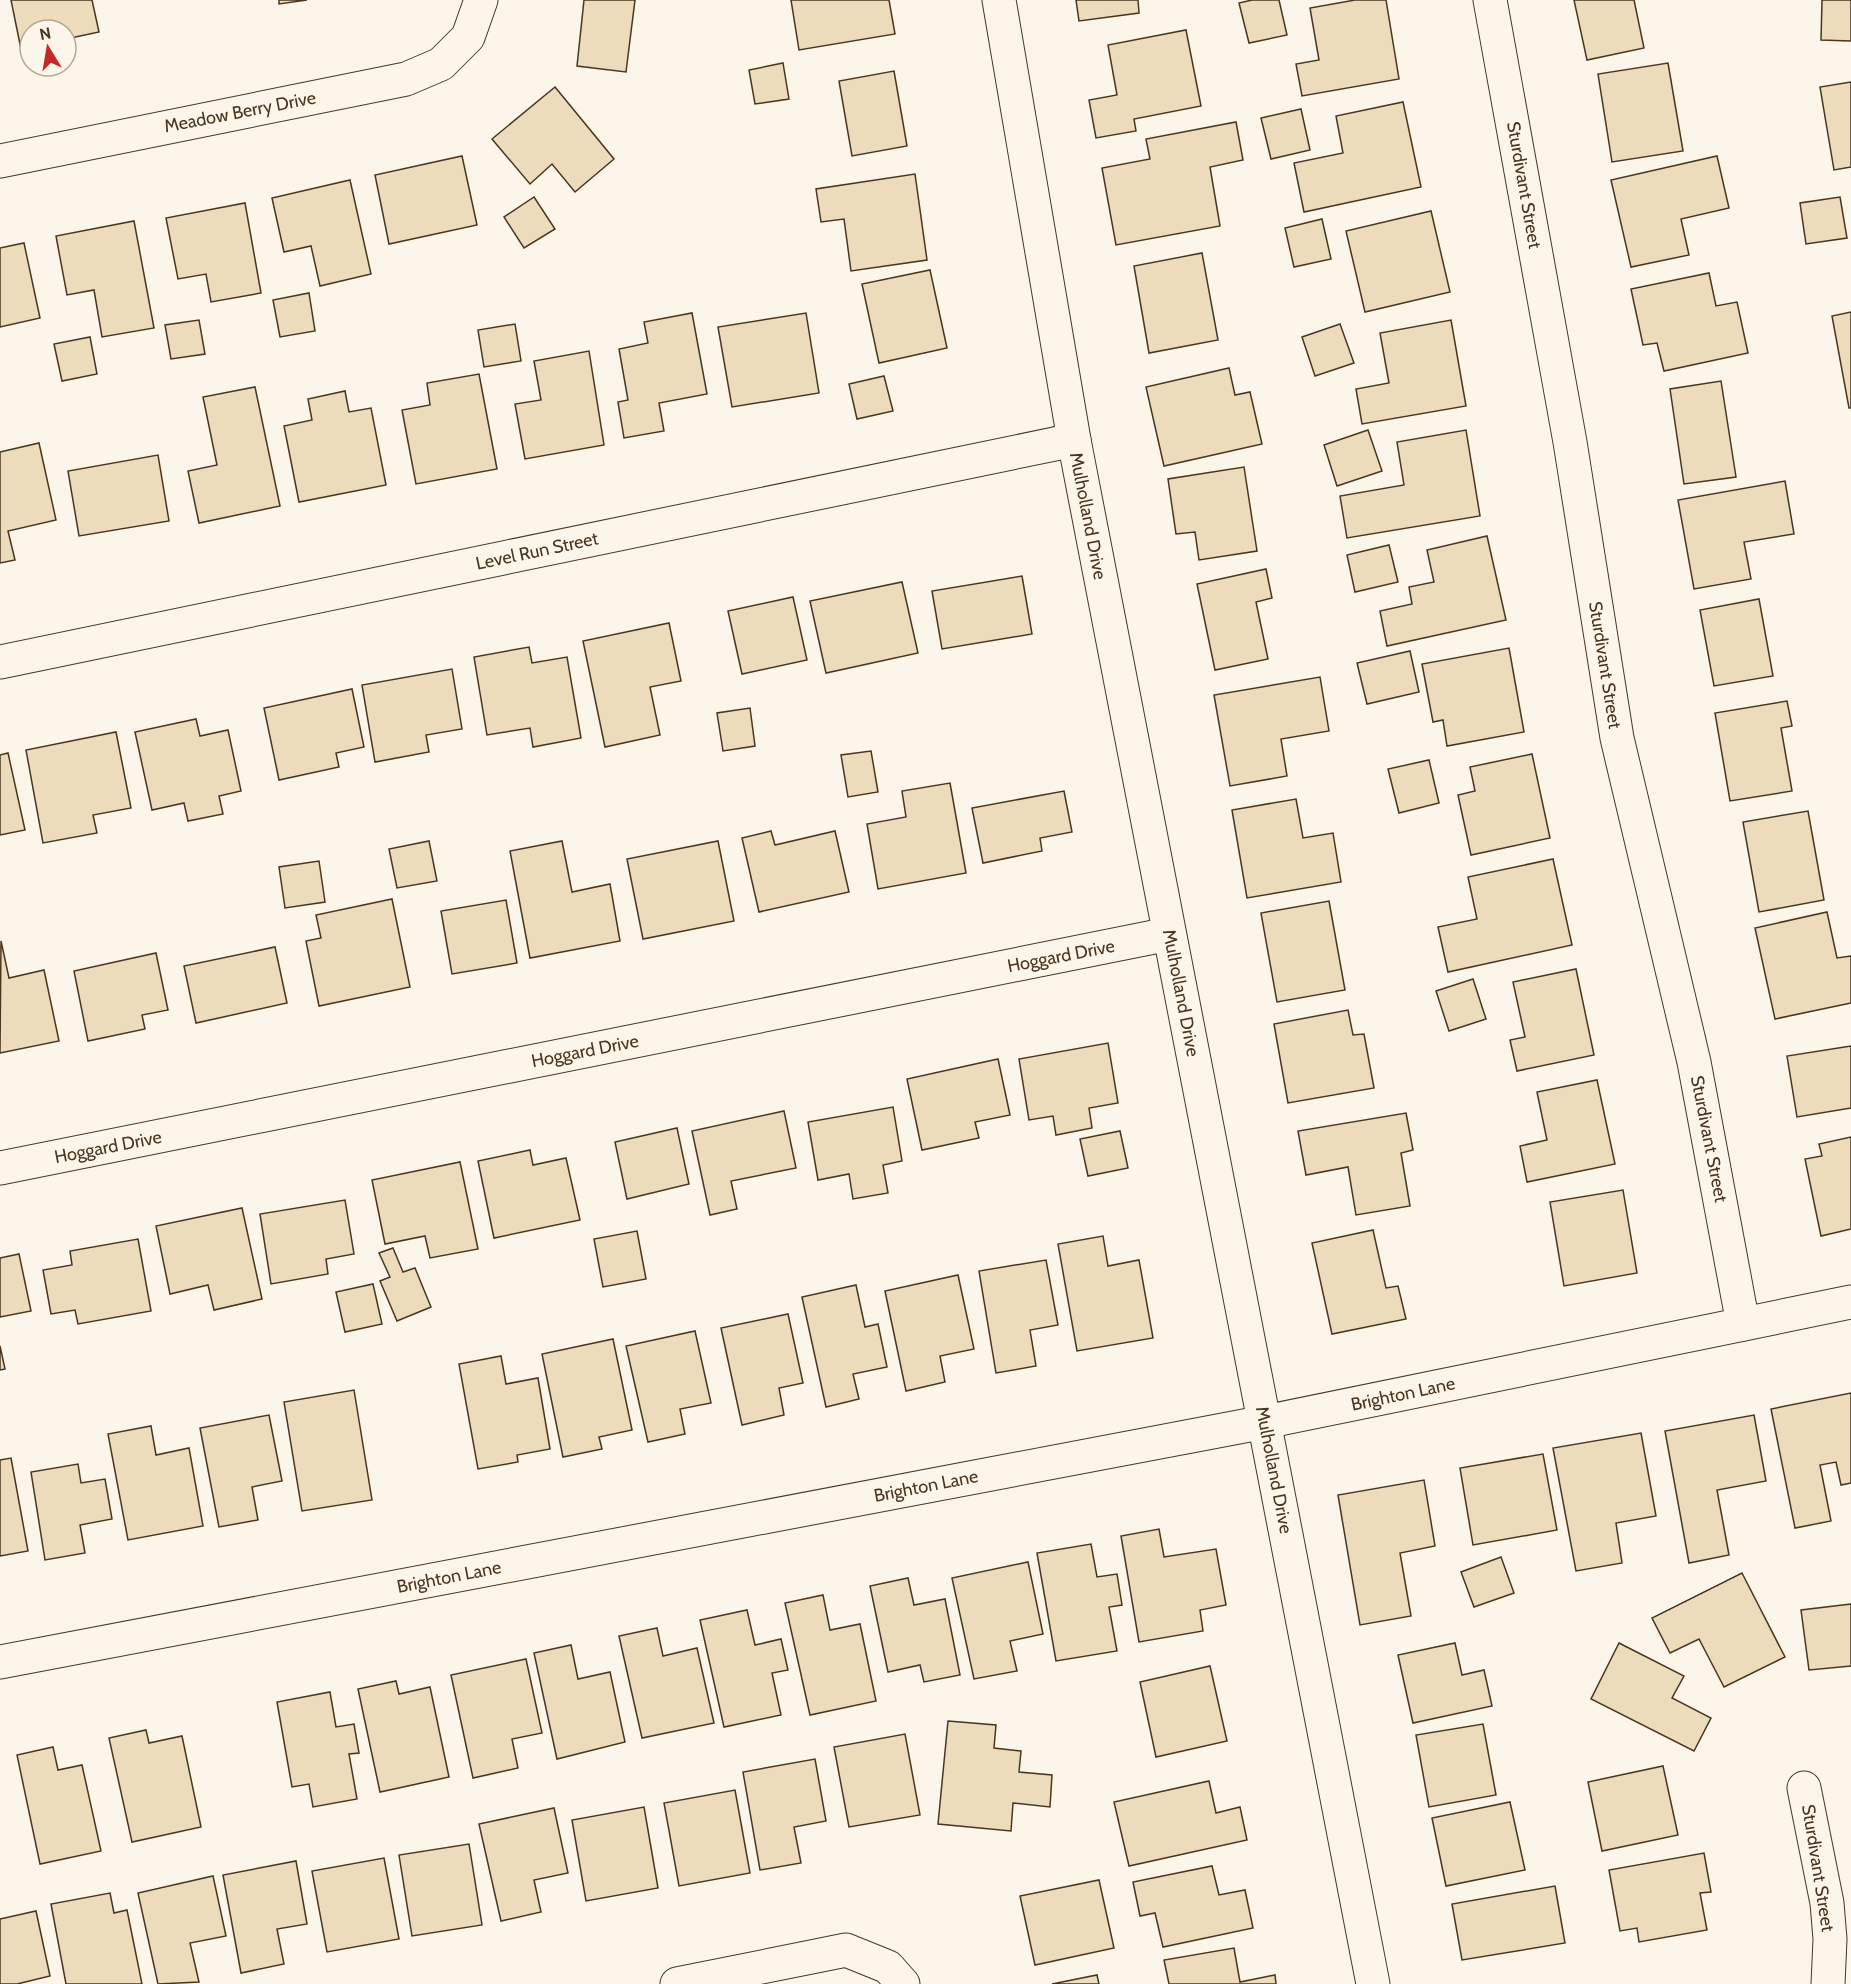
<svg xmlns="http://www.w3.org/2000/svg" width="1851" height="1984" font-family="Cabin,sans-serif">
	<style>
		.building { fill: #ecdcbc; stroke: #4a3520; stroke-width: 1.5 }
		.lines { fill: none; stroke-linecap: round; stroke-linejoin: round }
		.minor-casing { stroke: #4a3520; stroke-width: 35 }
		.minor { stroke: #fbf6e9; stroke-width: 33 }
		.labels { text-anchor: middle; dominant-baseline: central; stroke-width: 4.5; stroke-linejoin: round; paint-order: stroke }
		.street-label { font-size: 18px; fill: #4a3520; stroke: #fbf6e9 }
	</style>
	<rect width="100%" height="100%" fill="#fbf6e9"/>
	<g class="building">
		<polygon points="11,0 92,0 99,32 66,39 66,30 30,30 30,47 21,49"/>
		<polygon points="279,0 307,0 279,4"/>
		<polygon points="584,0 635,0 626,72 577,66"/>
		<polygon points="791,0 889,0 895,34 799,50"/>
		<polygon points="1076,0 1138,0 1139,13 1079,21"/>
		<polygon points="1252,0 1279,0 1287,35 1249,43 1239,3"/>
		<polygon points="1355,0 1386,0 1399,79 1302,96 1296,64 1319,60 1310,8"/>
		<polygon points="1574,0 1634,0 1644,48 1587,60"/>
		<polygon points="1822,0 1851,0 1851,41 1821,40"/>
		<polygon points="1186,30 1201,106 1134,119 1136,131 1096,138 1089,100 1117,95 1108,45"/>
		<polygon points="783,63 789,99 755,104 749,70"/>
		<polygon points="1668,63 1683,151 1612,162 1598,74"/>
		<polygon points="894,71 907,146 852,156 839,81"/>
		<polygon points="1851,82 1851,167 1834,170 1820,87"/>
		<polygon points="555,87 614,159 575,192 552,164 530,184 492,139"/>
		<polygon points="1403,102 1421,187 1304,212 1294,163 1343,153 1336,116"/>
		<polygon points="1301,109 1310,150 1271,159 1261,118"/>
		<polygon points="1236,122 1243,160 1210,167 1220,226 1116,245 1102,168 1150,159 1146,139"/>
		<polygon points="462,156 477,225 389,244 375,175"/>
		<polygon points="1717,156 1729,208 1681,219 1689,255 1631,267 1611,180"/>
		<polygon points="915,174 927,260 851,271 844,219 821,222 816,189"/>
		<polygon points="350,180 371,274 320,286 311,246 284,252 272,198"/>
		<polygon points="534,197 555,229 524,248 504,217"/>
		<polygon points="1840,197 1847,238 1806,244 1800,203"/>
		<polygon points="245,203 261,293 211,302 206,274 178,279 166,218"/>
		<polygon points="1431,211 1450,292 1365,312 1346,231"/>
		<polygon points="1322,219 1331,259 1294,267 1285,228"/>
		<polygon points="134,221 154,328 102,337 94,290 67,295 56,236"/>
		<polygon points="24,243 40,318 0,327 0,248"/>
		<polygon points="1202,253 1218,340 1149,353 1134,266"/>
		<polygon points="930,270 947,348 879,363 862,284"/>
		<polygon points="1709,273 1716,306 1737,302 1748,353 1664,371 1657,343 1643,345 1631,289"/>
		<polygon points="309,293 315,331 280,337 273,300"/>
		<polygon points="1851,312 1851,408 1849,408 1832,316"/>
		<polygon points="692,313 707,394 659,403 664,431 624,438 618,402 628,400 619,349 648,343 644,322"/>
		<polygon points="806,313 819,393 732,407 718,327"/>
		<polygon points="199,320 205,354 171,359 165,325"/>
		<polygon points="1451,320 1466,406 1362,424 1356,389 1389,383 1380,333"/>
		<polygon points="515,324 521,361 484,367 478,330"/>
		<polygon points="1340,324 1354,363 1315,376 1302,337"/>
		<polygon points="90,337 97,374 62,381 54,344"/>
		<polygon points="589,351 604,445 525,459 515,404 541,400 534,361"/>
		<polygon points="1229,368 1235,395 1250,392 1262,444 1164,466 1146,387"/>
		<polygon points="479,374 497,469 416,484 402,410 430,405 427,383"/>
		<polygon points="884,376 893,411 857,419 849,384"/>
		<polygon points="1721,381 1736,477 1684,484 1670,389"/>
		<polygon points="255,387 280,506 199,523 188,471 217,465 203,397"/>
		<polygon points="345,391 349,412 371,408 386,485 299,502 284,426 312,420 308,399"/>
		<polygon points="1368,430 1382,471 1337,486 1324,445"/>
		<polygon points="1466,430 1480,516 1347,538 1340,496 1404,485 1397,442"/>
		<polygon points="39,443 56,520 8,531 15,560 0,563 0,452"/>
		<polygon points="158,455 169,521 79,536 68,471"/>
		<polygon points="1244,467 1257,551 1199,560 1195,532 1176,534 1168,479"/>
		<polygon points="1785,481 1794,534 1744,542 1751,579 1694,589 1678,500"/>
		<polygon points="1487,536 1506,620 1387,646 1380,611 1412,604 1409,587 1434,582 1427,550"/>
		<polygon points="1389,545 1398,582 1355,592 1347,555"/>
		<polygon points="1266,569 1272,598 1256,602 1268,659 1215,670 1197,584"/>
		<polygon points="1022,576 1032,634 942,649 932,591"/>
		<polygon points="902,582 918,653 826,673 810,601"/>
		<polygon points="793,597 807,660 742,674 728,611"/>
		<polygon points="1759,599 1773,676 1714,686 1700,610"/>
		<polygon points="669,623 681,681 650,687 660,735 605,747 583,641"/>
		<polygon points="529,647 532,663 567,657 581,738 533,747 530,728 487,735 474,657"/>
		<polygon points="1509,648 1524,732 1447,746 1443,720 1433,722 1422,664"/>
		<polygon points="1410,651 1419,692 1367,704 1357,663"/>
		<polygon points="452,669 462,729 426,735 429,752 375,762 362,685"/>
		<polygon points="1320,677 1329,731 1281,739 1287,776 1230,786 1214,695"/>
		<polygon points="352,689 364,747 336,753 339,767 279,780 264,708"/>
		<polygon points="1787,701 1792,726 1781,728 1792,791 1730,801 1715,713"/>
		<polygon points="750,708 755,746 723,751 717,713"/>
		<polygon points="196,719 200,736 228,730 241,791 219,796 223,814 188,821 184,803 152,810 135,732"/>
		<polygon points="116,732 131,808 93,815 97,833 43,843 26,750"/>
		<polygon points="871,751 878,792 848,797 841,755"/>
		<polygon points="8,753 25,830 0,835 0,755"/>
		<polygon points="1532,754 1550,838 1471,855 1458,795 1475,791 1470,767"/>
		<polygon points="1429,760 1439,803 1399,813 1388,769"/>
		<polygon points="950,783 966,873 878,889 867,824 906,817 902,791"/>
		<polygon points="1064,791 1072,832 1040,838 1042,851 983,863 972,808"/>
		<polygon points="1296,799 1303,838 1333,833 1341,882 1247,898 1232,810"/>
		<polygon points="1808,811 1824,900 1759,912 1743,822"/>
		<polygon points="771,831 775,845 835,831 849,892 759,912 742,838"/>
		<polygon points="429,841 437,881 397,888 389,849"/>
		<polygon points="562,841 572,892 610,884 620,941 530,958 510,851"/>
		<polygon points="718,841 734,921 643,939 627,859"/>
		<polygon points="1553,859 1572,945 1448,972 1438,927 1477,919 1468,877"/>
		<polygon points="319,861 325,902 285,908 279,867"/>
		<polygon points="392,899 410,987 319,1006 306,941 321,938 316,915"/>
		<polygon points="506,900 517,963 452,974 441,911"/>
		<polygon points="1329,901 1345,990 1277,1002 1261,913"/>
		<polygon points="1827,912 1837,958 1851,956 1851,1003 1775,1019 1755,928"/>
		<polygon points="1,941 9,978 44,970 59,1041 0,1053"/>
		<polygon points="275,947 287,1003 196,1023 184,966"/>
		<polygon points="156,953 168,1010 142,1015 145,1029 88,1041 74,971"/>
		<polygon points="1576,969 1594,1055 1517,1071 1510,1040 1525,1037 1513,982"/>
		<polygon points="1473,979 1486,1019 1449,1031 1436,991"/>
		<polygon points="1348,1010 1353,1035 1364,1034 1374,1088 1288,1103 1274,1024"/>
		<polygon points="1108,1043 1118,1103 1089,1108 1092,1128 1056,1135 1053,1116 1029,1120 1019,1059"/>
		<polygon points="1851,1046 1851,1108 1797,1117 1787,1056"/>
		<polygon points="998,1059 1010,1115 975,1122 979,1138 922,1150 907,1079"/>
		<polygon points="1597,1080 1615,1164 1527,1182 1520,1146 1547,1140 1537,1092"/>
		<polygon points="893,1107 902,1161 883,1165 888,1193 853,1199 849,1174 818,1180 808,1122"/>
		<polygon points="784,1111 796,1168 731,1181 737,1209 710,1215 692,1131"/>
		<polygon points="1406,1113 1413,1150 1401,1153 1410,1206 1356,1215 1348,1167 1306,1175 1298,1131"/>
		<polygon points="677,1128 689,1184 627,1199 615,1142"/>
		<polygon points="1120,1131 1128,1168 1088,1176 1080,1139"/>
		<polygon points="1851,1137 1851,1229 1821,1236 1805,1159 1822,1156 1819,1144"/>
		<polygon points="530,1150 533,1165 566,1158 580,1220 494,1238 478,1161"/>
		<polygon points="460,1162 478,1249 430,1258 425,1236 385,1244 372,1180"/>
		<polygon points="1623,1190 1637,1273 1564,1286 1550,1202"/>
		<polygon points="345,1200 354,1254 326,1259 328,1274 271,1284 260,1214"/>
		<polygon points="242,1208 262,1299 214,1310 208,1285 170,1294 156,1226"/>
		<polygon points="1373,1230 1386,1288 1398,1286 1406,1319 1332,1334 1312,1243"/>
		<polygon points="637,1231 646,1279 603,1287 594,1239"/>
		<polygon points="1103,1236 1108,1266 1139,1260 1153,1338 1077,1351 1058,1244"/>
		<polygon points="138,1239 151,1311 78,1324 75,1310 51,1314 43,1270 72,1265 70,1251"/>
		<polygon points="393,1248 403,1272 415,1268 431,1307 397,1321 380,1281 390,1277 379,1253"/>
		<polygon points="19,1254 31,1311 0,1317 0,1258"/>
		<polygon points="1046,1260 1058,1325 1030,1330 1036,1366 996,1373 979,1271"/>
		<polygon points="958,1275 974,1349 940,1356 945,1382 906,1391 885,1291"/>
		<polygon points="373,1284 382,1324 345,1332 336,1292"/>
		<polygon points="856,1285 865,1327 878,1324 887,1367 853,1374 859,1399 826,1407 802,1297"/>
		<polygon points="788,1314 803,1383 779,1388 784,1415 742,1425 721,1328"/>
		<polygon points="695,1331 711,1403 680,1409 685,1434 648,1442 626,1346"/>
		<polygon points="613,1339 632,1430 599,1437 602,1449 563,1457 542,1354"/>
		<polygon points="0,1346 5,1369 0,1370"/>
		<polygon points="501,1356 506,1384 538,1378 550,1449 517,1455 518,1462 478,1469 459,1364"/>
		<polygon points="354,1390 372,1500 302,1511 284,1402"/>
		<polygon points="1851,1393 1851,1483 1841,1485 1836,1462 1820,1465 1831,1521 1795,1528 1771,1409"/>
		<polygon points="269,1415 282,1481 252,1487 258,1520 219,1527 200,1428"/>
		<polygon points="1754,1415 1766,1481 1717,1490 1729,1555 1689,1563 1665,1431"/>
		<polygon points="151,1426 156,1455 189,1448 203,1526 128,1540 108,1434"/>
		<polygon points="1641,1433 1656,1516 1616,1523 1622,1563 1576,1571 1553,1448"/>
		<polygon points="1543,1454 1557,1530 1473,1545 1460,1468"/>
		<polygon points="11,1458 28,1551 0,1556 0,1460"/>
		<polygon points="78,1464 81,1483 105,1479 112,1519 80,1525 85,1553 45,1560 31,1472"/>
		<polygon points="1424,1480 1435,1546 1400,1553 1411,1616 1360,1625 1338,1495"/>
		<polygon points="1159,1529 1164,1557 1216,1549 1226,1605 1200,1610 1203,1631 1139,1642 1121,1536"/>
		<polygon points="1091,1544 1097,1577 1117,1574 1122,1605 1109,1607 1117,1651 1056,1661 1037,1553"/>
		<polygon points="1501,1557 1514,1593 1474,1607 1461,1572"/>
		<polygon points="1028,1562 1043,1634 1010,1641 1017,1671 974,1679 952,1578"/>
		<polygon points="1742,1573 1785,1657 1724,1687 1699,1639 1670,1653 1652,1618"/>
		<polygon points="908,1578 914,1605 945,1599 960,1675 924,1682 920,1665 888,1672 870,1586"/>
		<polygon points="823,1595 830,1630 860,1624 876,1701 810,1715 785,1603"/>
		<polygon points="1851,1604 1851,1666 1809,1670 1801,1610"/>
		<polygon points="747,1610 755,1645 781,1639 788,1670 772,1673 781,1715 724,1727 700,1620"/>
		<polygon points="657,1628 663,1656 697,1648 714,1723 642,1738 619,1636"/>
		<polygon points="1455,1643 1462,1675 1484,1670 1492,1706 1413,1723 1398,1655"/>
		<polygon points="1619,1643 1684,1676 1672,1698 1711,1718 1694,1751 1591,1699"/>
		<polygon points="571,1645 578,1679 610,1672 625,1742 557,1759 534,1653"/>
		<polygon points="526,1659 542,1733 512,1739 518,1768 473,1778 451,1675"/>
		<polygon points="1210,1666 1227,1741 1156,1757 1140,1682"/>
		<polygon points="396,1681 399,1694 430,1687 449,1777 380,1792 358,1689"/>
		<polygon points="330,1692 336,1727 354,1724 359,1753 349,1754 357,1799 313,1807 309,1784 292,1787 277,1702"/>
		<polygon points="948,1721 996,1725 994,1748 1021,1751 1019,1772 1052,1775 1050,1807 1013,1803 1011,1831 938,1824"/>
		<polygon points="1483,1724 1496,1795 1429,1807 1416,1735"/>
		<polygon points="146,1730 149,1743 182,1736 201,1827 132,1842 109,1738"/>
		<polygon points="905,1734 920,1815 849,1827 834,1747"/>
		<polygon points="53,1747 58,1770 82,1765 101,1851 40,1864 17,1755"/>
		<polygon points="815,1759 826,1821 794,1827 801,1863 760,1870 743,1772"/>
		<polygon points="1663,1766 1678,1835 1602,1851 1588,1782"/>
		<polygon points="1209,1781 1216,1813 1240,1807 1247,1840 1129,1866 1114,1802"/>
		<polygon points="735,1790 750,1873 679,1886 664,1803"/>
		<polygon points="1510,1802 1525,1870 1446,1886 1432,1818"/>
		<polygon points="644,1807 658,1888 586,1901 572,1820"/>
		<polygon points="554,1808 568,1873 534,1880 541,1912 501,1921 479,1824"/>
		<polygon points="469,1844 482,1925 412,1936 399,1855"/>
		<polygon points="1704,1853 1711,1892 1700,1893 1707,1930 1639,1942 1637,1928 1620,1931 1609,1870"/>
		<polygon points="384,1858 399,1939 327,1952 312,1871"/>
		<polygon points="296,1861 307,1924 277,1929 284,1964 241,1973 223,1875"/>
		<polygon points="1212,1866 1219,1895 1245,1890 1253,1928 1163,1947 1155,1913 1140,1916 1133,1882"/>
		<polygon points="213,1876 226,1936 190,1943 199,1982 158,1984 138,1893"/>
		<polygon points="1099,1880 1114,1948 1035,1965 1020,1896"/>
		<polygon points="1555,1886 1565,1943 1462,1960 1452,1904"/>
		<polygon points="110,1893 114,1913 127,1910 142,1984 66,1984 51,1904"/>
		<polygon points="36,1911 50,1976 17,1984 0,1984 0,1919"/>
		<polygon points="1234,1948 1240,1982 1275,1975 1276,1984 1169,1984 1164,1960"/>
		<polygon points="1097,1975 1099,1984 1052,1984"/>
	</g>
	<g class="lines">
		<g class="minor-casing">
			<g id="minor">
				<polyline points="999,0 1074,440 1373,1984"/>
				<polyline points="1490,0 1570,442 1617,738 1694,1062 1743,1324"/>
				<polyline points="0,161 406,79 441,64 468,37 481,0"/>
				<polyline points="0,662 1074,440"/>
				<polyline points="0,1168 1169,934"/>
				<polyline points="0,1662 1265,1422 1851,1302"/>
				<polyline points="1804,1788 1827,1903 1830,1939 1828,1984"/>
				<polyline points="677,1984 846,1950 888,1967 903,1984"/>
			</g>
		</g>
		<use href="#minor" class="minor"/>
	</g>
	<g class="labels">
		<g class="street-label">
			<text transform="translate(240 112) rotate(-11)">Meadow Berry Drive</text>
			<text transform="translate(1524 185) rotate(80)">Sturdivant Street</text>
			<text transform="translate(1088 516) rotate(79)">Mulholland Drive</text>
			<text transform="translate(537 551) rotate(-12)">Level Run Street</text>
			<text transform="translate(1605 665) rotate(81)">Sturdivant Street</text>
			<text transform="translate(1061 956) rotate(-11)">Hoggard Drive</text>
			<text transform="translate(1181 993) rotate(79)">Mulholland Drive</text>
			<text transform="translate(585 1051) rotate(-11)">Hoggard Drive</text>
			<text transform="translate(1709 1139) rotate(79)">Sturdivant Street</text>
			<text transform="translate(108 1147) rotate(-11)">Hoggard Drive</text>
			<text transform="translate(1403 1394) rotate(-12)">Brighton Lane</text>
			<text transform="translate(1274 1470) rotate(79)">Mulholland Drive</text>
			<text transform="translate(926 1486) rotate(-11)">Brighton Lane</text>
			<text transform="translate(449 1577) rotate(-11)">Brighton Lane</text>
			<text transform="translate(1818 1868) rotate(81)">Sturdivant Street</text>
		</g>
	</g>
	<g transform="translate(48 48) rotate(349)"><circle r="28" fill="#fbf6e9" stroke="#b4a999" stroke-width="1.5"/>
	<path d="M0-4.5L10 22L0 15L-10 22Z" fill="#c62828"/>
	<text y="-9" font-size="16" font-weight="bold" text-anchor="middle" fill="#4a3520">N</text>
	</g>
</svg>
